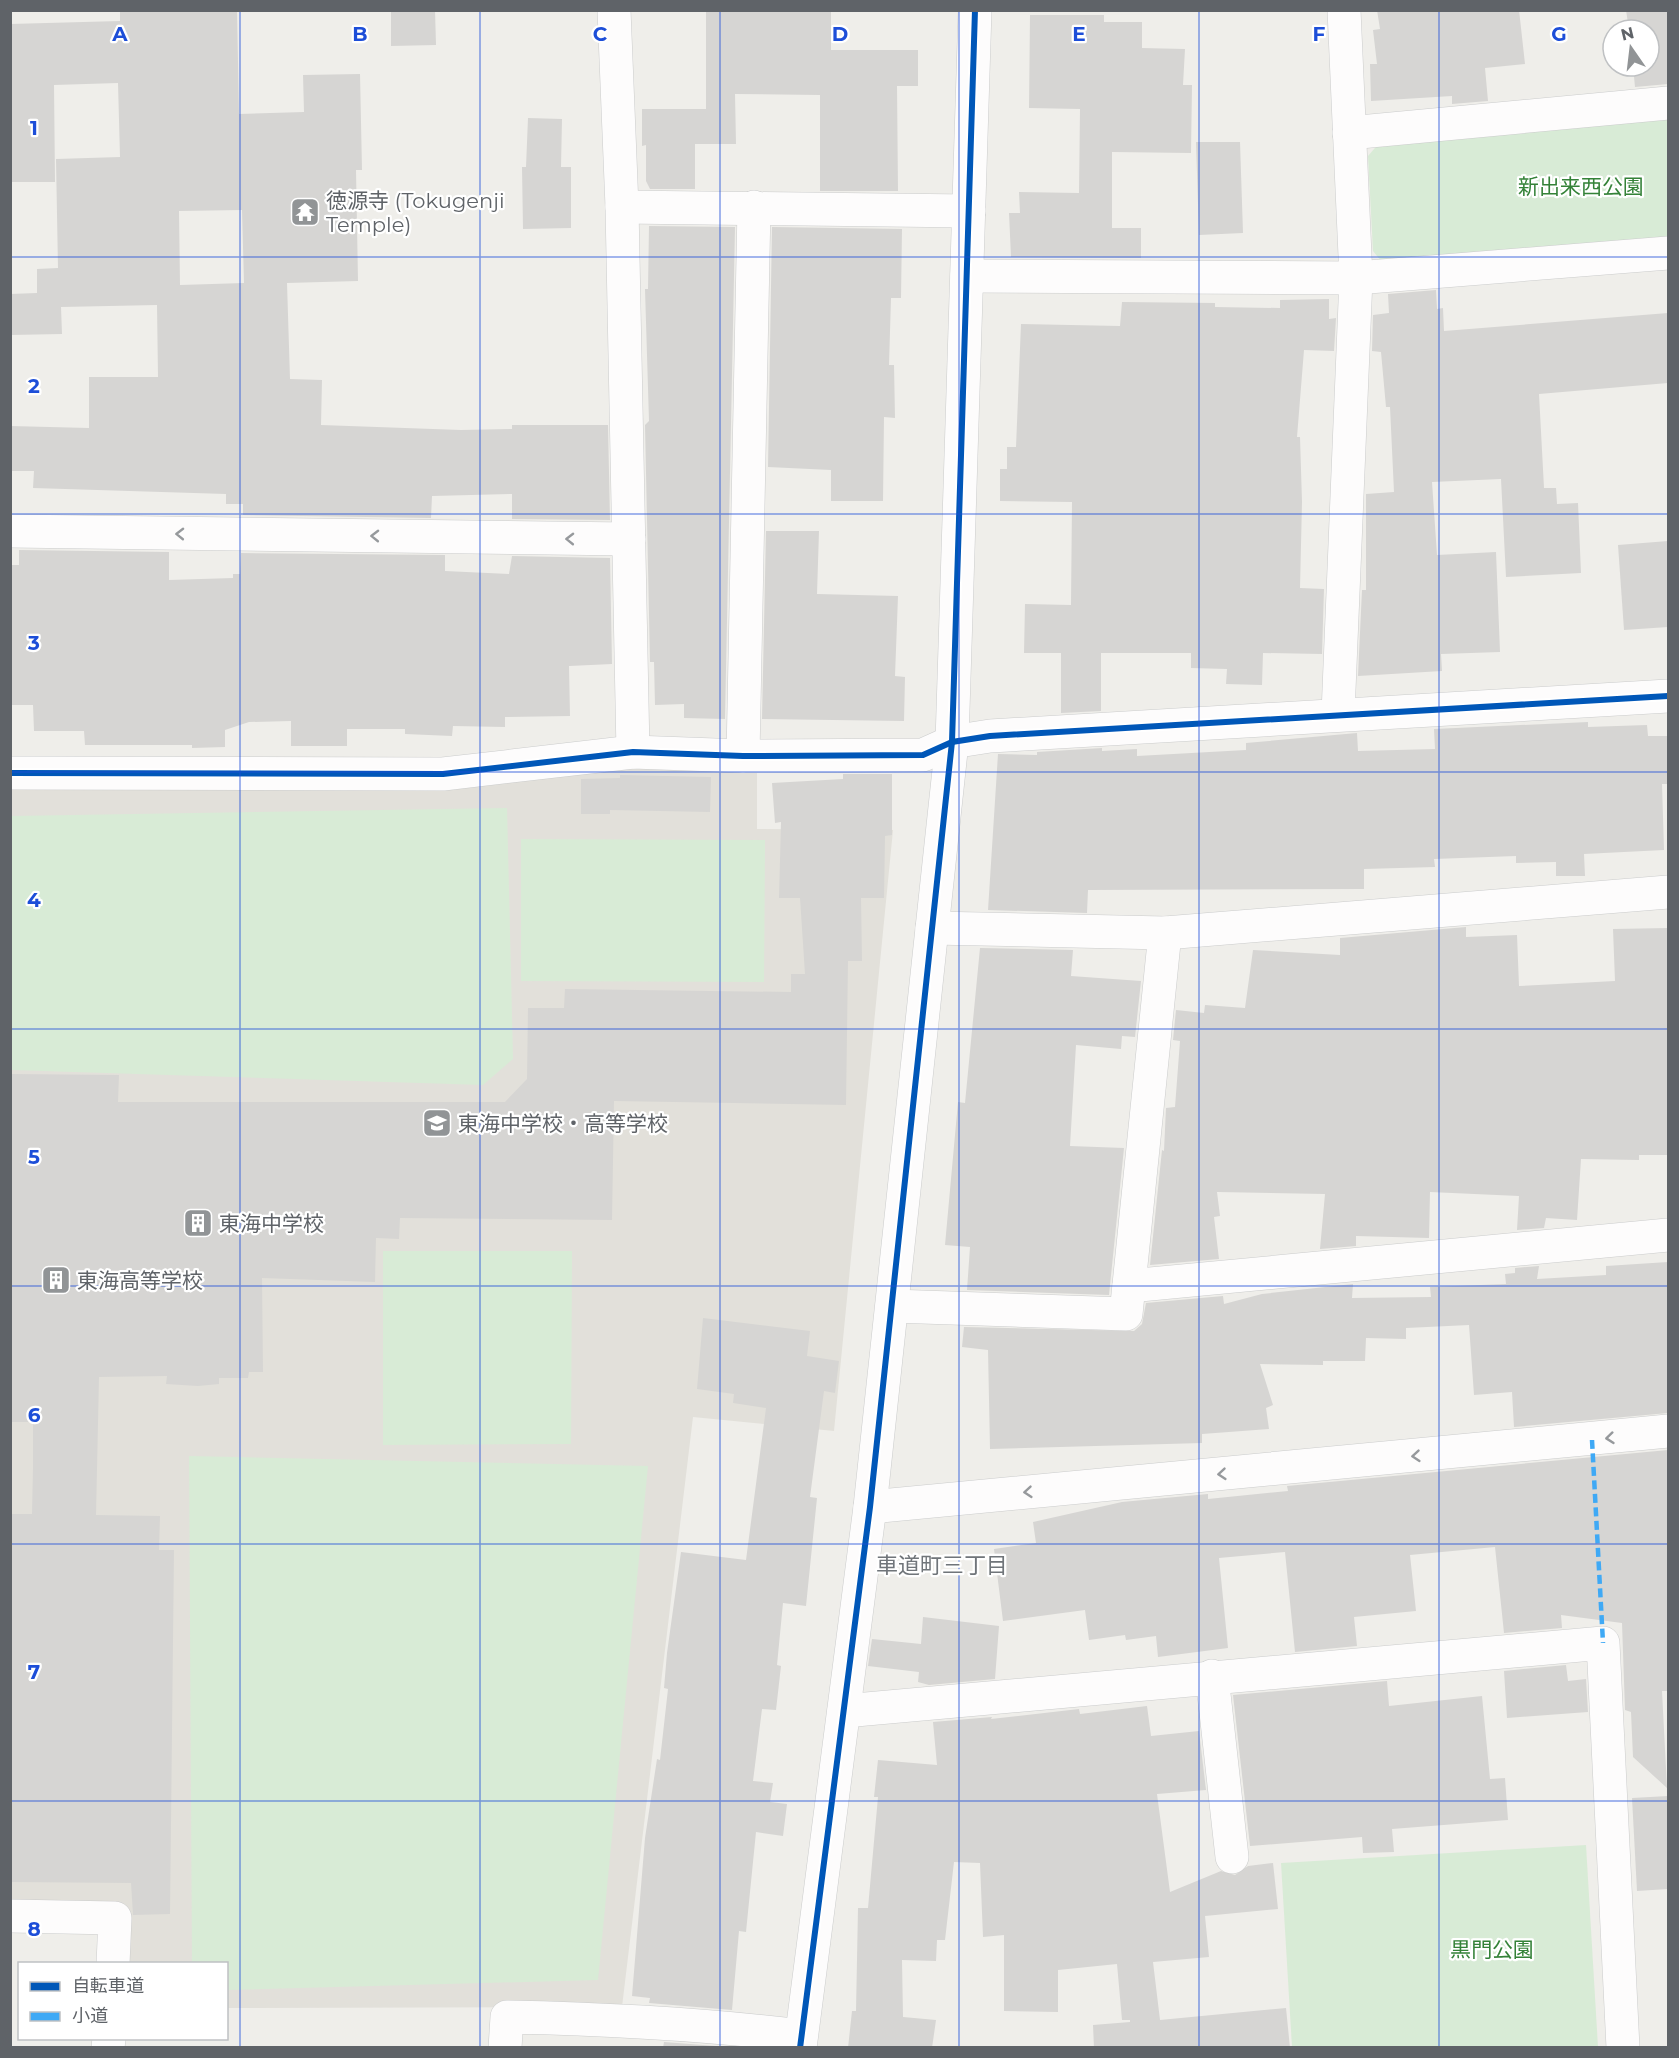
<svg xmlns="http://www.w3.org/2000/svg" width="1679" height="2058" font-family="Montserrat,'Noto Sans JP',sans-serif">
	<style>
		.education { fill: #e2e0da }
		.green { fill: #d8ebd6 }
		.building { fill: #d6d5d3; fill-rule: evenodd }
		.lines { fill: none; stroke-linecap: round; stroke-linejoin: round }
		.minor-casing { stroke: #cbcccc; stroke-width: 34 }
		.tertiary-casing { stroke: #cbcccc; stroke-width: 34 }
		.minor { stroke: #fdfcfc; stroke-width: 33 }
		.tertiary { stroke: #fdfcfc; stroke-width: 33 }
		.quiet { stroke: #3fa9f5; stroke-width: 4.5; stroke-dasharray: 9 4.5; stroke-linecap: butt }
		.cycleway-casing { stroke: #fff; stroke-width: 10 }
		.cycleway { stroke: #0057b8; stroke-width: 6 }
		.oneway { stroke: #96999c }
		.grid { fill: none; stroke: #1d4ed8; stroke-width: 1.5; stroke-opacity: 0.55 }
		.labels { text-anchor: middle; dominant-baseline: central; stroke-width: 4.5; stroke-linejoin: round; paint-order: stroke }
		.park-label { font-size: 21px; fill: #348238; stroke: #fff }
		.poi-label { font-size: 21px; fill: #5f6368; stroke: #fff; text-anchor: start }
		.neighbourhood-label { font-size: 22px; fill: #70757a; stroke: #fff }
		.grid-label { font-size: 20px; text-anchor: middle; font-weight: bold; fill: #1d4ed8; stroke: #fff; stroke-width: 4.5; stroke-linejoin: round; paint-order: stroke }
	</style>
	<rect width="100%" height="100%" fill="#efeeea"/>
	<polygon class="education" points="638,767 757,769 757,829 893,830 834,1431 693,1417 622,2007 227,2008 226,1964 124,1963 127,1907 11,1905 11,785"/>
	<g class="green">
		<polygon points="1668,114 1668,243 1385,266 1373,251 1368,156 1381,141"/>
		<polygon points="507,808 513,1059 483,1085 11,1070 11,816"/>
		<polygon points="521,839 765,840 764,982 521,981"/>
		<polygon points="383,1251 572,1251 571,1444 383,1445"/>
		<polygon points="189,1456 648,1466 598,1980 227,1990 226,1964 192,1963"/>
		<polygon points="1586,1845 1598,2047 1292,2047 1281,1863"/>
	</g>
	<g class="building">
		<path d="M 120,10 L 237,10 L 239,114 L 304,112 L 303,75 L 360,74 L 362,170 L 356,170 L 358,281 L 287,283 L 290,379 L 322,380 L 321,425 L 461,430 L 512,429 L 512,425 L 608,425 L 610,520 L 512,519 L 512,494 L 432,496 L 431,518 L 243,515 L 243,504 L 226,504 L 226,494 L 33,488 L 34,471 L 10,471 L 10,426 L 89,428 L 89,377 L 158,377 L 157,305 L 61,307 L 62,334 L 10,335 L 10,294 L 37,293 L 37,269 L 58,268 L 56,159 L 120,157 L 118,83 L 54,85 L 55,182 L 10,182 L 10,24 L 120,21 ZM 242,210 L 244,283 L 180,285 L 179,211 Z"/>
		<polygon points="391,10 435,10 436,45 391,46"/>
		<polygon points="706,10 831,10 831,50 918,50 918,86 897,86 898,191 820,191 820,95 735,94 736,144 695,144 695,189 650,189 646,181 646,145 642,146 642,109 706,109"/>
		<polygon points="1377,10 1519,10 1525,64 1485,68 1488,101 1452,104 1452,96 1371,101 1370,64 1377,64 1373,30 1380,29"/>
		<polygon points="1626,10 1668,10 1668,84 1635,87 1633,66 1649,66 1649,30 1629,30"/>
		<polygon points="1030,15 1104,15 1104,22 1142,22 1142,48 1185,49 1183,85 1192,85 1191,153 1112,152 1112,228 1141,228 1141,258 1011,257 1009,213 1020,213 1019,192 1079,193 1080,109 1029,108"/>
		<polygon points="528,118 562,119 561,167 571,167 571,228 523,229 522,167 526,167"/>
		<polygon points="1196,142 1240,142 1243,233 1199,235"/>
		<polygon points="649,226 735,227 725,719 684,718 684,704 655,705 654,662 650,662 645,425 649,421 645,289 648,289"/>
		<polygon points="772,227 902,229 901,298 891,298 889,365 894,365 895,418 884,417 883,501 831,501 831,470 768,467"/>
		<polygon points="1436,290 1437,309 1443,308 1444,331 1668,313 1668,383 1539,394 1544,488 1556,488 1557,504 1578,503 1581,573 1506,577 1501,479 1432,482 1437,555 1496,552 1500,652 1441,654 1442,671 1358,676 1362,590 1366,590 1366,494 1394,492 1390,407 1386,407 1381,352 1372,351 1373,315 1389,313 1388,294"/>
		<polygon points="1329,299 1329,319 1336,318 1334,351 1304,350 1297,437 1300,437 1302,502 1300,588 1324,589 1322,654 1263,653 1262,685 1226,684 1227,669 1191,668 1191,653 1101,653 1101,711 1061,713 1061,653 1024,653 1025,604 1071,605 1072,502 1000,501 1000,469 1007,469 1007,447 1016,447 1021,324 1120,326 1122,302 1215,303 1215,307 1280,308 1280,300"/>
		<polygon points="766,531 819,531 817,594 898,596 895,676 905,677 904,721 762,719"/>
		<polygon points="1668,541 1668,627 1624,630 1618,545"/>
		<polygon points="19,550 169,552 169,580 233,578 233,574 240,574 241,553 445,555 445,571 509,574 512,556 610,558 612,664 569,666 570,716 505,717 505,727 453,726 452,736 405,734 405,729 347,729 347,746 291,746 291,721 249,722 225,730 225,747 192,748 192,745 85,745 84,731 34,731 33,705 10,705 10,565 19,565"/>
		<polygon points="1588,722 1588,727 1647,725 1648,736 1668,736 1668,784 1662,784 1664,850 1584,854 1585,876 1556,876 1556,862 1516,863 1516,856 1434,859 1435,867 1364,869 1364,889 1088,890 1087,913 988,910 998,754 1037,755 1037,752 1102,748 1102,751 1137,749 1137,756 1246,750 1246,743 1357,733 1358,751 1435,749 1434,729"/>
		<polygon points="843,774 892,774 892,835 885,836 884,898 861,898 862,961 848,961 846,1105 614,1101 612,1220 400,1218 399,1239 376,1238 375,1282 262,1278 263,1372 249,1372 248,1378 219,1378 219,1384 198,1386 166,1384 167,1376 99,1377 96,1515 160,1516 159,1550 174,1550 170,1914 133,1915 131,1883 10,1882 10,1514 32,1514 33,1468 33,1422 10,1422 10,1074 119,1075 118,1102 505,1102 527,1079 528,1008 564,1008 565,989 791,992 791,974 805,974 800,898 779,898 781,822 775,823 772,783 843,779"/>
		<polygon points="620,775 711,777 710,812 610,810 610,814 581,814 581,779 620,778"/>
		<polygon points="1466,927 1466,937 1517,935 1519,986 1615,981 1613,929 1668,928 1668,1155 1639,1155 1639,1160 1581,1159 1577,1220 1546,1218 1544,1228 1517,1230 1519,1196 1430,1192 1429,1238 1356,1236 1356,1246 1320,1249 1325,1194 1217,1192 1220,1216 1214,1217 1219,1259 1150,1265 1162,1150 1164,1151 1166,1108 1175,1107 1180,1041 1173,1040 1176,1010 1204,1013 1205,1005 1245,1008 1253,950 1340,955 1340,938"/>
		<polygon points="980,948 1073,950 1071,976 1141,981 1135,1037 1122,1036 1121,1049 1076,1045 1070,1146 1124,1148 1109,1295 967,1290 970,1247 945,1245 958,1102 965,1103"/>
		<polygon points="1668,1262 1668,1413 1514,1427 1512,1392 1474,1395 1469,1325 1406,1328 1406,1339 1366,1338 1365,1361 1323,1361 1323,1365 1260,1364 1273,1405 1266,1408 1269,1429 1202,1434 1202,1443 990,1449 988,1350 962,1347 964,1327 1134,1331 1142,1324 1146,1303 1223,1296 1224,1304 1262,1294 1353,1284 1352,1298 1431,1297 1430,1287 1506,1284 1505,1274 1515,1273 1515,1268 1539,1266 1537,1279 1606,1275 1606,1266"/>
		<polygon points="703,1318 810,1331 807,1356 839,1361 835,1393 824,1391 810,1497 817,1498 806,1606 783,1603 777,1665 781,1666 776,1710 762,1709 753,1781 773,1783 770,1802 787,1804 783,1836 756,1832 746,1932 739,1931 732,2010 649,2003 650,1998 632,1996 645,1838 657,1759 660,1760 668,1689 664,1688 667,1653 681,1552 746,1560 766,1408 733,1403 734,1394 697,1389"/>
		<polygon points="1668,1450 1668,1691 1662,1691 1667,1788 1633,1757 1631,1712 1625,1710 1622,1623 1561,1615 1562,1628 1504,1633 1495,1547 1410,1555 1416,1611 1354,1617 1357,1646 1295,1652 1285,1552 1219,1558 1228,1648 1158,1657 1156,1636 1126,1640 1125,1635 1089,1640 1085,1610 1003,1621 994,1549 1036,1543 1033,1522 1122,1502 1208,1494 1208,1499 1288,1491 1287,1486"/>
		<polygon points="923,1617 999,1626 995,1679 929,1685 918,1682 919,1672 868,1666 872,1639 921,1644"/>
		<polygon points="1566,1665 1568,1681 1586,1679 1588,1712 1507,1718 1504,1671"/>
		<polygon points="1387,1681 1389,1706 1482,1696 1490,1779 1505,1778 1508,1820 1392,1829 1394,1852 1363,1853 1362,1837 1250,1846 1233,1695"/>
		<polygon points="1147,1706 1151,1736 1199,1731 1206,1790 1157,1794 1170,1892 1221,1871 1235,1875 1248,1866 1273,1863 1278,1909 1205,1916 1209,1957 1153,1962 1160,2020 1286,2008 1290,2048 1094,2048 1093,2025 1130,2022 1130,2020 1122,2020 1117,1964 1058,1970 1058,2012 1004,2011 1004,1935 983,1937 980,1863 954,1862 945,1940 937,1940 936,1961 902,1960 903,2017 936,2020 932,2048 848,2048 852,2011 856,2011 858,1908 868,1908 878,1797 874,1797 878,1760 937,1765 933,1722 992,1717 991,1719 1079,1709 1080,1714"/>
		<polygon points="1668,1796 1668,1889 1637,1891 1632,1798"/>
		<polygon points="664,2042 690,2044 728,2047 663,2048"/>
	</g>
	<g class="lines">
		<g class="minor-casing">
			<g id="minor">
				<polyline points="614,10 622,207 633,752"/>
				<polyline points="1349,133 1668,103"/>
				<polyline points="622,207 969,211"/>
				<polyline points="967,276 1356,278 1668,253"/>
				<polyline points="10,531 629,539"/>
				<polyline points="1338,714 1356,278 1344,10"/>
				<polyline points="743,756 754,207"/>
				<polyline points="10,773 443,774 633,752 743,756 923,755 952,742 990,736 1668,696"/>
				<polyline points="932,928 1165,933 1668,892"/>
				<polyline points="1129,1286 1668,1235"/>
				<polyline points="892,1306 1126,1314 1165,933"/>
				<polyline points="870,1507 1668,1431"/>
				<polyline points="1212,1676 1232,1857"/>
				<polyline points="844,1711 1603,1643 1623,2048"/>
				<polyline points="10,1916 115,1918 113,1964"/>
				<polyline points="108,2048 109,2038"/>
				<path d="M 505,2048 L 507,2017 C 606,2019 703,2024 801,2036"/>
			</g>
		</g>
		<g class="tertiary-casing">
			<polyline id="tertiary" points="800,2048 870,1507 952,742 975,10"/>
		</g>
		<use href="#minor" class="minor"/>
		<use href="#tertiary" class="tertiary"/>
		<polyline class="quiet" points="1592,1440 1603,1643"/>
		<g class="cycleway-casing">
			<g id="cycleway">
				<polyline points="10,773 443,774 633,752 743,756 923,755 952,742 990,736 1668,696"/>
				<polyline points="800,2048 870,1507 952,742 975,10"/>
			</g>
		</g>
		<use href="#cycleway" class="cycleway"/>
	</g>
	<defs><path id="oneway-chevron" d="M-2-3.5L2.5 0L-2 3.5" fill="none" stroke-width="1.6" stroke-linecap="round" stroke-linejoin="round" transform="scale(1.5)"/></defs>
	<g class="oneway">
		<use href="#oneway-chevron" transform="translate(180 534) rotate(-179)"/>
		<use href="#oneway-chevron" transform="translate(375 536) rotate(-179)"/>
		<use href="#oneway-chevron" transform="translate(570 539) rotate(-179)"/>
		<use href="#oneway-chevron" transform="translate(1610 1438) rotate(174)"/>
		<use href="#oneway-chevron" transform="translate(1416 1456) rotate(175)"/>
		<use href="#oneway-chevron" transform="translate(1222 1474) rotate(175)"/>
		<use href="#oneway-chevron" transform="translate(1028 1492) rotate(175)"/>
	</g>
	<path class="grid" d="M 240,10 L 240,2048M 480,10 L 480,2048M 720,10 L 720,2048M 959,10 L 959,2048M 1199,10 L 1199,2048M 1439,10 L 1439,2048M 10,257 L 1668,257M 10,514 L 1668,514M 10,772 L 1668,772M 10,1029 L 1668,1029M 10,1286 L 1668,1286M 10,1544 L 1668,1544M 10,1801 L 1668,1801"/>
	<defs>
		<g id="temple-square" transform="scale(1.5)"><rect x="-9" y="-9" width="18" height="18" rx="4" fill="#919496" stroke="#fff"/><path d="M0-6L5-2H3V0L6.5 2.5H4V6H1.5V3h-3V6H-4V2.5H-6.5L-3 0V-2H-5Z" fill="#fff"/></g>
		<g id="school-square" transform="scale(1.5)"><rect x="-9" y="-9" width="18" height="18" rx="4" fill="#919496" stroke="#fff"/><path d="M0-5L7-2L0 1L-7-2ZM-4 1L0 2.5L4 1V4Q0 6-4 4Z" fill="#fff"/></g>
		<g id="building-square" transform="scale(1.5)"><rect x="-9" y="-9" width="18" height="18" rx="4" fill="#919496" stroke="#fff"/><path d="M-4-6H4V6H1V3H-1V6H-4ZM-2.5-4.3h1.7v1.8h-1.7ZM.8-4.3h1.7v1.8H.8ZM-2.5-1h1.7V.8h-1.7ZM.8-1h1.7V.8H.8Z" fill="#fff"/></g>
	</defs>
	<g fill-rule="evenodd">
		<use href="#temple-square" x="305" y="212"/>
		<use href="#school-square" x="437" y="1123"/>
		<use href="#building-square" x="198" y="1223"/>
		<use href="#building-square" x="56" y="1280"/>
	</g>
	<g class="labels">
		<g class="park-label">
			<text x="1581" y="186">新出来西公園</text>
			<text x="1492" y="1949">黒門公園</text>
		</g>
		<g class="poi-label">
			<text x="326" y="200">徳源寺 (Tokugenji<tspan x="326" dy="24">Temple)</tspan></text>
			<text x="458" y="1123">東海中学校・高等学校</text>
			<text x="219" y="1223">東海中学校</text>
			<text x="77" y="1280">東海高等学校</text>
		</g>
		<g class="neighbourhood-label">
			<text x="942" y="1565">車道町三丁目</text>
		</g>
	</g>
	<g class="grid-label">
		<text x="120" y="41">A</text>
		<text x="360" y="41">B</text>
		<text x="600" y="41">C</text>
		<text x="840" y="41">D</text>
		<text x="1079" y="41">E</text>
		<text x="1319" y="41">F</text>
		<text x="1559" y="41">G</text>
		<text x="34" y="135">1</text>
		<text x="34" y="393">2</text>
		<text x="34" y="650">3</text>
		<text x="34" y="907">4</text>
		<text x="34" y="1164">5</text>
		<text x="34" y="1422">6</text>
		<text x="34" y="1679">7</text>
		<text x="34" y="1936">8</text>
	</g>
	<rect width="1679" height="2058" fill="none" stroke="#5f6368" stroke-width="24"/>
	<rect x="18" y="1962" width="210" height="78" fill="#ffffff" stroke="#bfc1c3" stroke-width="1.5"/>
	<rect x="30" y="1982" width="30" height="9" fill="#0057b8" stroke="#bfc1c3" stroke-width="1.5"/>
	<text x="72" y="1992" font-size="18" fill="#5f6368">自転車道</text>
	<rect x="30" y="2012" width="30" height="9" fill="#3fa9f5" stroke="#bfc1c3" stroke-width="1.5"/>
	<text x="72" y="2022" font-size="18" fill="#5f6368">小道</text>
	<g transform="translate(1631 48) rotate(346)"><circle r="28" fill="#ffffff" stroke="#bfc1c3" stroke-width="1.5"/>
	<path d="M0-4.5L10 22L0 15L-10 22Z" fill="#919496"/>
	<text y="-9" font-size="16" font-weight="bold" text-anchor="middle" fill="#5f6368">N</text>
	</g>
</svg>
